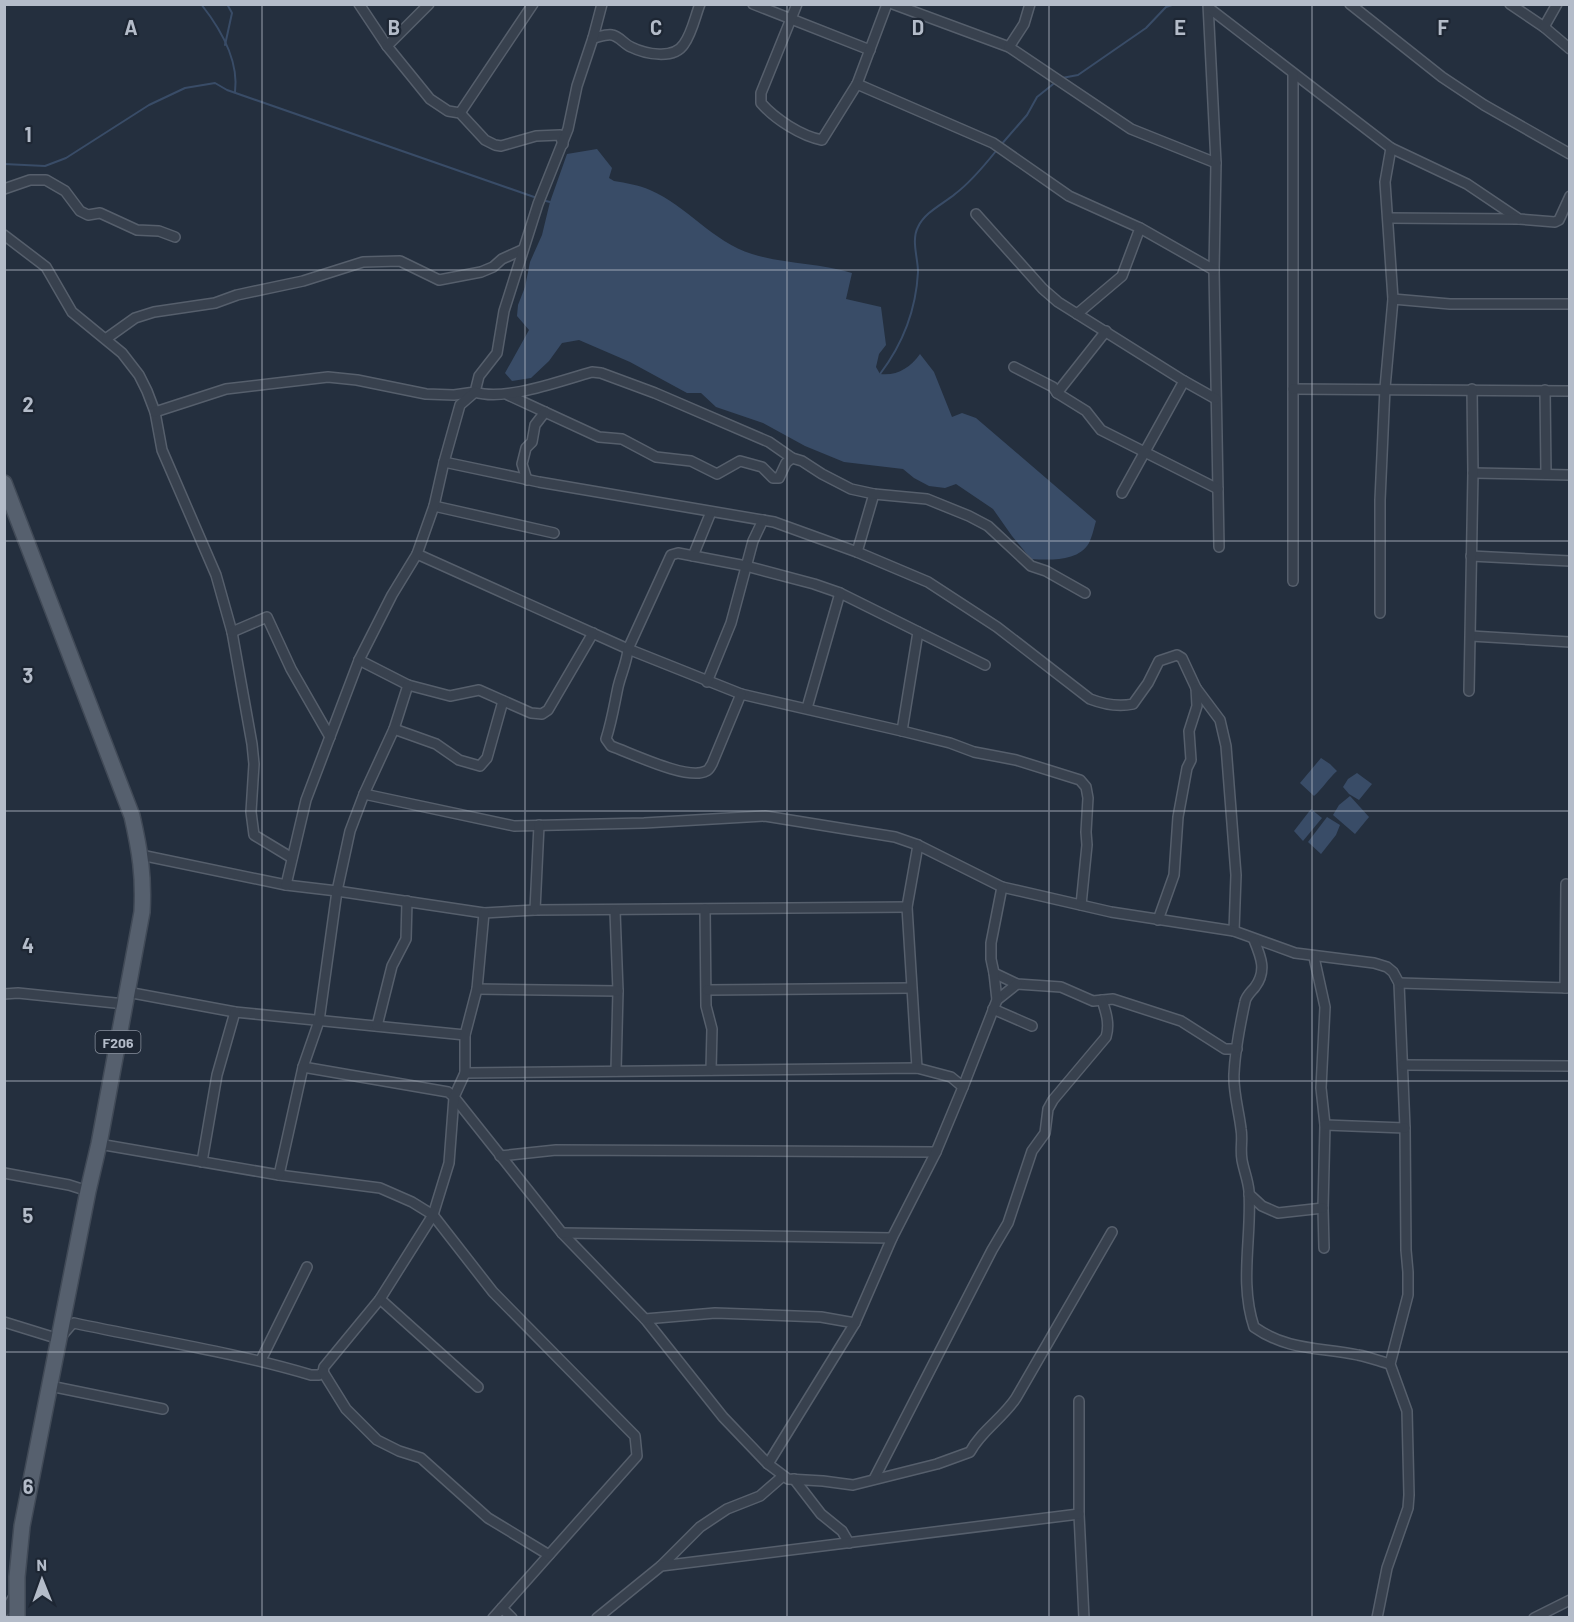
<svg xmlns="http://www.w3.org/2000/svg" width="1574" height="1622" font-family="Barlow,sans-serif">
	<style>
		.water { fill: #394c67 }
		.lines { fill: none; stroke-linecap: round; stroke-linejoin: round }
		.stream { stroke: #394c67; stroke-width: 2 }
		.street-casing { stroke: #565f6c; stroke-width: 12 }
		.primary-casing { stroke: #414a57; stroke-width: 18 }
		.street { stroke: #38414e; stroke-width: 9 }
		.primary { stroke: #56606e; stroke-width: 15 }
		.grid { fill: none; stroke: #b4bcc9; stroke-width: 1.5; stroke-opacity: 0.55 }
		.labels { text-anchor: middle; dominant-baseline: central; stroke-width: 4.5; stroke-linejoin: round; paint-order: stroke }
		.shield { fill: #1d2633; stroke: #878f9c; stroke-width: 1.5 }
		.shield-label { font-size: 14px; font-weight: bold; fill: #b4bcc9 }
		.grid-label { font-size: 20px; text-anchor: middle; font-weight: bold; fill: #b4bcc9; stroke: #1d2633; stroke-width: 4.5; stroke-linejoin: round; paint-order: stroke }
	</style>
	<rect width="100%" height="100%" fill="#242f3e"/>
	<g class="water">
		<path d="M 597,149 L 612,168 L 609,178 L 614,181 C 626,183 639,185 650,190 C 687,206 713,242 752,254 C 784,264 820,263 852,273 L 846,299 L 881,307 L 886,345 L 879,354 L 876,367 L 880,374 C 897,376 910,368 920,354 L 934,372 L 952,417 L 962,413 L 976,418 L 1096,521 C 1094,528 1092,537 1089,543 C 1078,562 1049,560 1031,559 L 1012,536 L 993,509 L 956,484 L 945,488 L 929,486 L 914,478 L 903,469 L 844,462 L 805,446 L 763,423 L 716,407 L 701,393 L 687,393 L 630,362 L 579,340 L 562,343 L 549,361 L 531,378 L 512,381 L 505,373 L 529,330 L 517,316 L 518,305 L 525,287 L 530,262 L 542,235 L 550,202 L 567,154 Z"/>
		<path d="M 1321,758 L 1330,764 L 1337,771 C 1328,779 1323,788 1314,796 L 1300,783 Z"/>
		<polygon points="1357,773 1372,784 1359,800 1349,794 1343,787 1348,779"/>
		<polygon points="1350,796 1369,817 1355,834 1333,815 1339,805"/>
		<polygon points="1311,809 1322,818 1303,841 1294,831"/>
		<polygon points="1327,817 1340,825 1336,835 1321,854 1308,842"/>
	</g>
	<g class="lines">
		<g class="stream">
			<path d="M 201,4 C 220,28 239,61 235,92"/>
			<polyline points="225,45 232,13 227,4"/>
			<polyline points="1062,78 1078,75 1146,28 1166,7 1175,4"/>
			<polyline points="1000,146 1027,115 1037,97 1057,81"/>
			<polyline points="4,164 45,166 66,158 149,105 185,88 215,83 227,90 537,198"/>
			<polyline points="542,200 550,202"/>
			<path d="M 880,374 C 902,345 916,310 918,272 C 918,258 911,240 918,227 C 925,212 943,204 955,194 C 971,182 984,166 996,151"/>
		</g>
		<g class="street-casing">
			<g id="street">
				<polyline points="359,4 387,46 430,99 448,111 460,113 485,140 495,145 501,146 536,136 560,135 563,144"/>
				<polyline points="753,4 870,50"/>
				<path d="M 797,4 L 761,93 L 761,103 C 775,119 801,136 822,140 L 857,84 L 887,4"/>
				<polyline points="893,4 1009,47 1131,129 1216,163"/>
				<polyline points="1208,4 1216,163 1214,270 1219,547"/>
				<polyline points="1350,4 1442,77 1484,105 1570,154"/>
				<polyline points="1510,4 1544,27 1570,49"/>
				<polyline points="1209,8 1391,148 1467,184 1519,219 1555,222 1559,220 1570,196"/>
				<polyline points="1544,27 1557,4"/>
				<path d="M 593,38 C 599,37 606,34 612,35 C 619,36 624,44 631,47 C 645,54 674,60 684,44 C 692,33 695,17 700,4"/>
				<polyline points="387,46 429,4"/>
				<polyline points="1009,47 1024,24 1030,4"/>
				<polyline points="1293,74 1293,581"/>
				<polyline points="857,84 993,143 1069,196 1140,228 1214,270"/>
				<polyline points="460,113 533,4"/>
				<polyline points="4,189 30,180 46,180 65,191 80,211 88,215 100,213 137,230 159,231 175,237"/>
				<polyline points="976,214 1043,289 1058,302 1184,381 1216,399"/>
				<polyline points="1388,218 1518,219"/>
				<polyline points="4,235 46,267 72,312 122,353 139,375 147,391 155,412 162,450 216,575 232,632 252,744 254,764 251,812 254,835 292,858"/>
				<polyline points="1393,299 1450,304 1570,304"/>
				<polyline points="1077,314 1122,276 1140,228"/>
				<polyline points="107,338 135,318 154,312 215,303 237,295 303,281 363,262 400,261 439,280 481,272 493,267 502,259 522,250"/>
				<polyline points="1014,367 1053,387 1057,393 1086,411 1101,430 1218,489"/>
				<polyline points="1293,389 1570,391"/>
				<polyline points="1545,390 1546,474"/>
				<polyline points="1057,393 1106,331"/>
				<polyline points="508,395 599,437 622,439 656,457 691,461 717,474 740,461 762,467 773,478 779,478 786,463 792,458"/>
				<polyline points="155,412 226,389 328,377 357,380 426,394 454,395 475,392 479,376 497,353 504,311 538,204 568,129 577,86 593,38 602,4"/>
				<path d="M 444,462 L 539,482 L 774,522 L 857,552 L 928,582 L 997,627 L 1090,699 C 1103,704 1119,707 1133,704 L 1148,683 L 1159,661 L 1177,655 L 1182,658 L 1196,688 L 1220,720 L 1226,746 L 1236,875 L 1234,931"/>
				<polyline points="1473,473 1570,475"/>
				<polyline points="527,480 522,464 526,448 532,442 535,425 545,412"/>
				<polyline points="1122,493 1184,381"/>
				<polyline points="434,506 554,533"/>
				<polyline points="857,552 874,494"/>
				<polyline points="417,554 628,649 741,694 902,731 950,743 974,752 1016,760 1080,780 1086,787 1088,798 1086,832 1087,845 1081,905"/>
				<polyline points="693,556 711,512"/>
				<polyline points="1471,556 1570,561"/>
				<polyline points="1380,613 1380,500 1385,388 1393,299 1385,182 1391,148"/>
				<polyline points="232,632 267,617 291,669 330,737"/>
				<polyline points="1471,636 1570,642"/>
				<polyline points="359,660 408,685 450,696 479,690 531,713 542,714 548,710 593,633"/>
				<polyline points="707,682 731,623 753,541 763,520"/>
				<polyline points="1469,691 1473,473 1472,389"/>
				<path d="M 741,694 L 712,764 C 710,767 709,770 706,771 C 688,781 631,753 611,746 L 606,739 C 612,720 614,706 618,687 C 621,674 627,662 628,649 L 671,555 L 678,553 L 746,566 L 814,584 L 840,593 L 985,665"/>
				<polyline points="807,708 840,593"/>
				<polyline points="394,729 436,744 459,760 480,766 487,758 503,701"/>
				<polyline points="902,731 918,632"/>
				<polyline points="364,794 514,826 644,823 765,816 895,837 918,845 1002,887 1111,912 1234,931 1295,953 1374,963 1387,967 1393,972 1399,983 1405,1128 1406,1250 1408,1272 1408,1295 1390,1364 1407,1411 1409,1495 1408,1508 1387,1568 1377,1618"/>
				<polyline points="141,855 286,885 337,891 484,913 535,910 907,907"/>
				<path d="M 286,885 L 306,800 L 359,660 L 392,595 L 417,554 L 434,506 L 444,462 L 460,405 L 475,392 C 505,402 562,380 592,372 L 601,373 L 655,393 L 769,442 L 792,458 L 802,461 L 822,474 L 851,489 L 874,494 L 927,499 L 969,516 L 988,526 L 1031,566 L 1046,571 L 1085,593"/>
				<polyline points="705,909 706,1006 712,1029 711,1070"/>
				<polyline points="535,910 539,825"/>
				<polyline points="615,911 618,991 616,1071"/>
				<polyline points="1158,920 1174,875 1178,817 1187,768 1191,760 1189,731 1197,706 1196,688"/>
				<path d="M 1254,940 C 1261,957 1267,971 1255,987 C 1251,992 1246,996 1245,1002 C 1240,1025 1235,1051 1234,1074 C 1233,1092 1239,1111 1241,1129 C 1243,1139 1240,1149 1242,1160 C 1244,1171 1248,1180 1249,1191 C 1252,1237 1239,1282 1254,1327 C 1288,1351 1320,1347 1358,1355 C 1369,1357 1379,1361 1390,1364"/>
				<polyline points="1314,957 1325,1007 1321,1088 1325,1125 1323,1208 1324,1248"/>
				<polyline points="994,973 1017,984 1061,987 1093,1001 1113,999 1181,1021 1225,1049 1237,1049"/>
				<polyline points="1399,983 1570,988"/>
				<polyline points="1565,988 1566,884"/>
				<polyline points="477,989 618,991"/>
				<polyline points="707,990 911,988"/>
				<polyline points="127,992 235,1012 465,1035"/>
				<polyline points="4,994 18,993 125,1004"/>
				<polyline points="997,1000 1017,984"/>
				<polyline points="993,1009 1032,1026"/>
				<polyline points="377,1026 392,966 406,939 407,901"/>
				<polyline points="1403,1065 1570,1066"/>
				<path d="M 303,1067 L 448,1092 L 454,1097 L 562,1233 L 645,1319 L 723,1417 L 768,1464 L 788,1479 L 823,1481 L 853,1485 L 937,1464 L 970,1452 C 981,1431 1003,1418 1016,1398 L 1112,1232"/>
				<polyline points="917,1068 907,907 918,845"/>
				<polyline points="465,1073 917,1068 951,1077 963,1087"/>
				<polyline points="1325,1125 1405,1128"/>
				<polyline points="99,1144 279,1175 380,1188 412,1202 433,1215 493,1292 635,1436 637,1456 493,1618"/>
				<polyline points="500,1156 556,1150 936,1152"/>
				<polyline points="202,1162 217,1075 235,1012"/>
				<polyline points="4,1173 69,1185 88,1191"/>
				<polyline points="279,1175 303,1067 319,1021 337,891 350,831 364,794 394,729 408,685"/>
				<polyline points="1249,1194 1262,1206 1278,1213 1323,1208"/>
				<polyline points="562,1233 892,1238"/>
				<polyline points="380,1299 478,1387"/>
				<polyline points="645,1319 715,1313 821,1317 855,1323"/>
				<path d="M 4,1322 L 59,1339 L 70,1326 L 74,1323 C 153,1340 234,1352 311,1375 L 319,1375 L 323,1372 L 324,1367 L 380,1299 L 433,1215 L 449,1163 L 454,1097 L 465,1073 L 465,1035 L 477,989 L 484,913"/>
				<polyline points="261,1360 307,1267"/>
				<polyline points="323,1372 346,1409 377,1440 399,1451 421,1458 488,1518 549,1555"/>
				<polyline points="50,1386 163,1409"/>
				<polyline points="1079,1401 1079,1514 1084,1618"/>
				<polyline points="768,1464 855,1323 892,1238 936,1152 963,1087 997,1000 994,973 991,959 991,943 1002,887"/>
				<polyline points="794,1479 821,1514 842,1531 849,1543"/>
				<path d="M 874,1479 L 992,1250 L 1008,1223 L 1032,1151 L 1045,1133 L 1048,1109 L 1053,1100 L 1106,1037 C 1110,1024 1106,1012 1102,1000"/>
				<polyline points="661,1566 700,1527 727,1509 760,1496 783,1476"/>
				<polyline points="502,1608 512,1618"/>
				<polyline points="5,1611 16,1593"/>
				<polyline points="597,1618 661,1566 1079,1514"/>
				<polyline points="1534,1618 1570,1600"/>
			</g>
		</g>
		<g class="primary-casing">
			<path id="primary" d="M 4,483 L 132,816 C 140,851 144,876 142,912 L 99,1144 L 88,1191 L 22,1526 L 17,1577 L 17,1618"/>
		</g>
		<use href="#street" class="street"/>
		<use href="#primary" class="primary"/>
	</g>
	<path class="grid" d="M 262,4 L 262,1618M 525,4 L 525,1618M 787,4 L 787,1618M 1049,4 L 1049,1618M 1312,4 L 1312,1618M 4,270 L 1570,270M 4,541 L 1570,541M 4,811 L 1570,811M 4,1081 L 1570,1081M 4,1352 L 1570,1352"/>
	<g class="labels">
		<rect class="shield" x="95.5" y="1031" width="45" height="22" rx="4.5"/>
		<g class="shield-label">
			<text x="118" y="1042">F206</text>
		</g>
	</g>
	<g class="grid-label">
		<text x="131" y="35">A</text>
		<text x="394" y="35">B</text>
		<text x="656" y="35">C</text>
		<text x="918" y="35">D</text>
		<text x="1180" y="35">E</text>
		<text x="1443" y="35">F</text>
		<text x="28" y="142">1</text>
		<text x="28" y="412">2</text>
		<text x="28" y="683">3</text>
		<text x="28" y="953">4</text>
		<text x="28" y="1223">5</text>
		<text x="28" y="1494">6</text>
	</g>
	<rect width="1574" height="1622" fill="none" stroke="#b4bcc9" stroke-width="12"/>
	<g transform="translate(42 1580) rotate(359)" stroke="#1d2633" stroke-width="4.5" paint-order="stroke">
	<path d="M0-4.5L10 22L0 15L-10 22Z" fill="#b4bcc9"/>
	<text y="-9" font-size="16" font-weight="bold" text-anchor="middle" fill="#b4bcc9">N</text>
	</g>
</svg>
